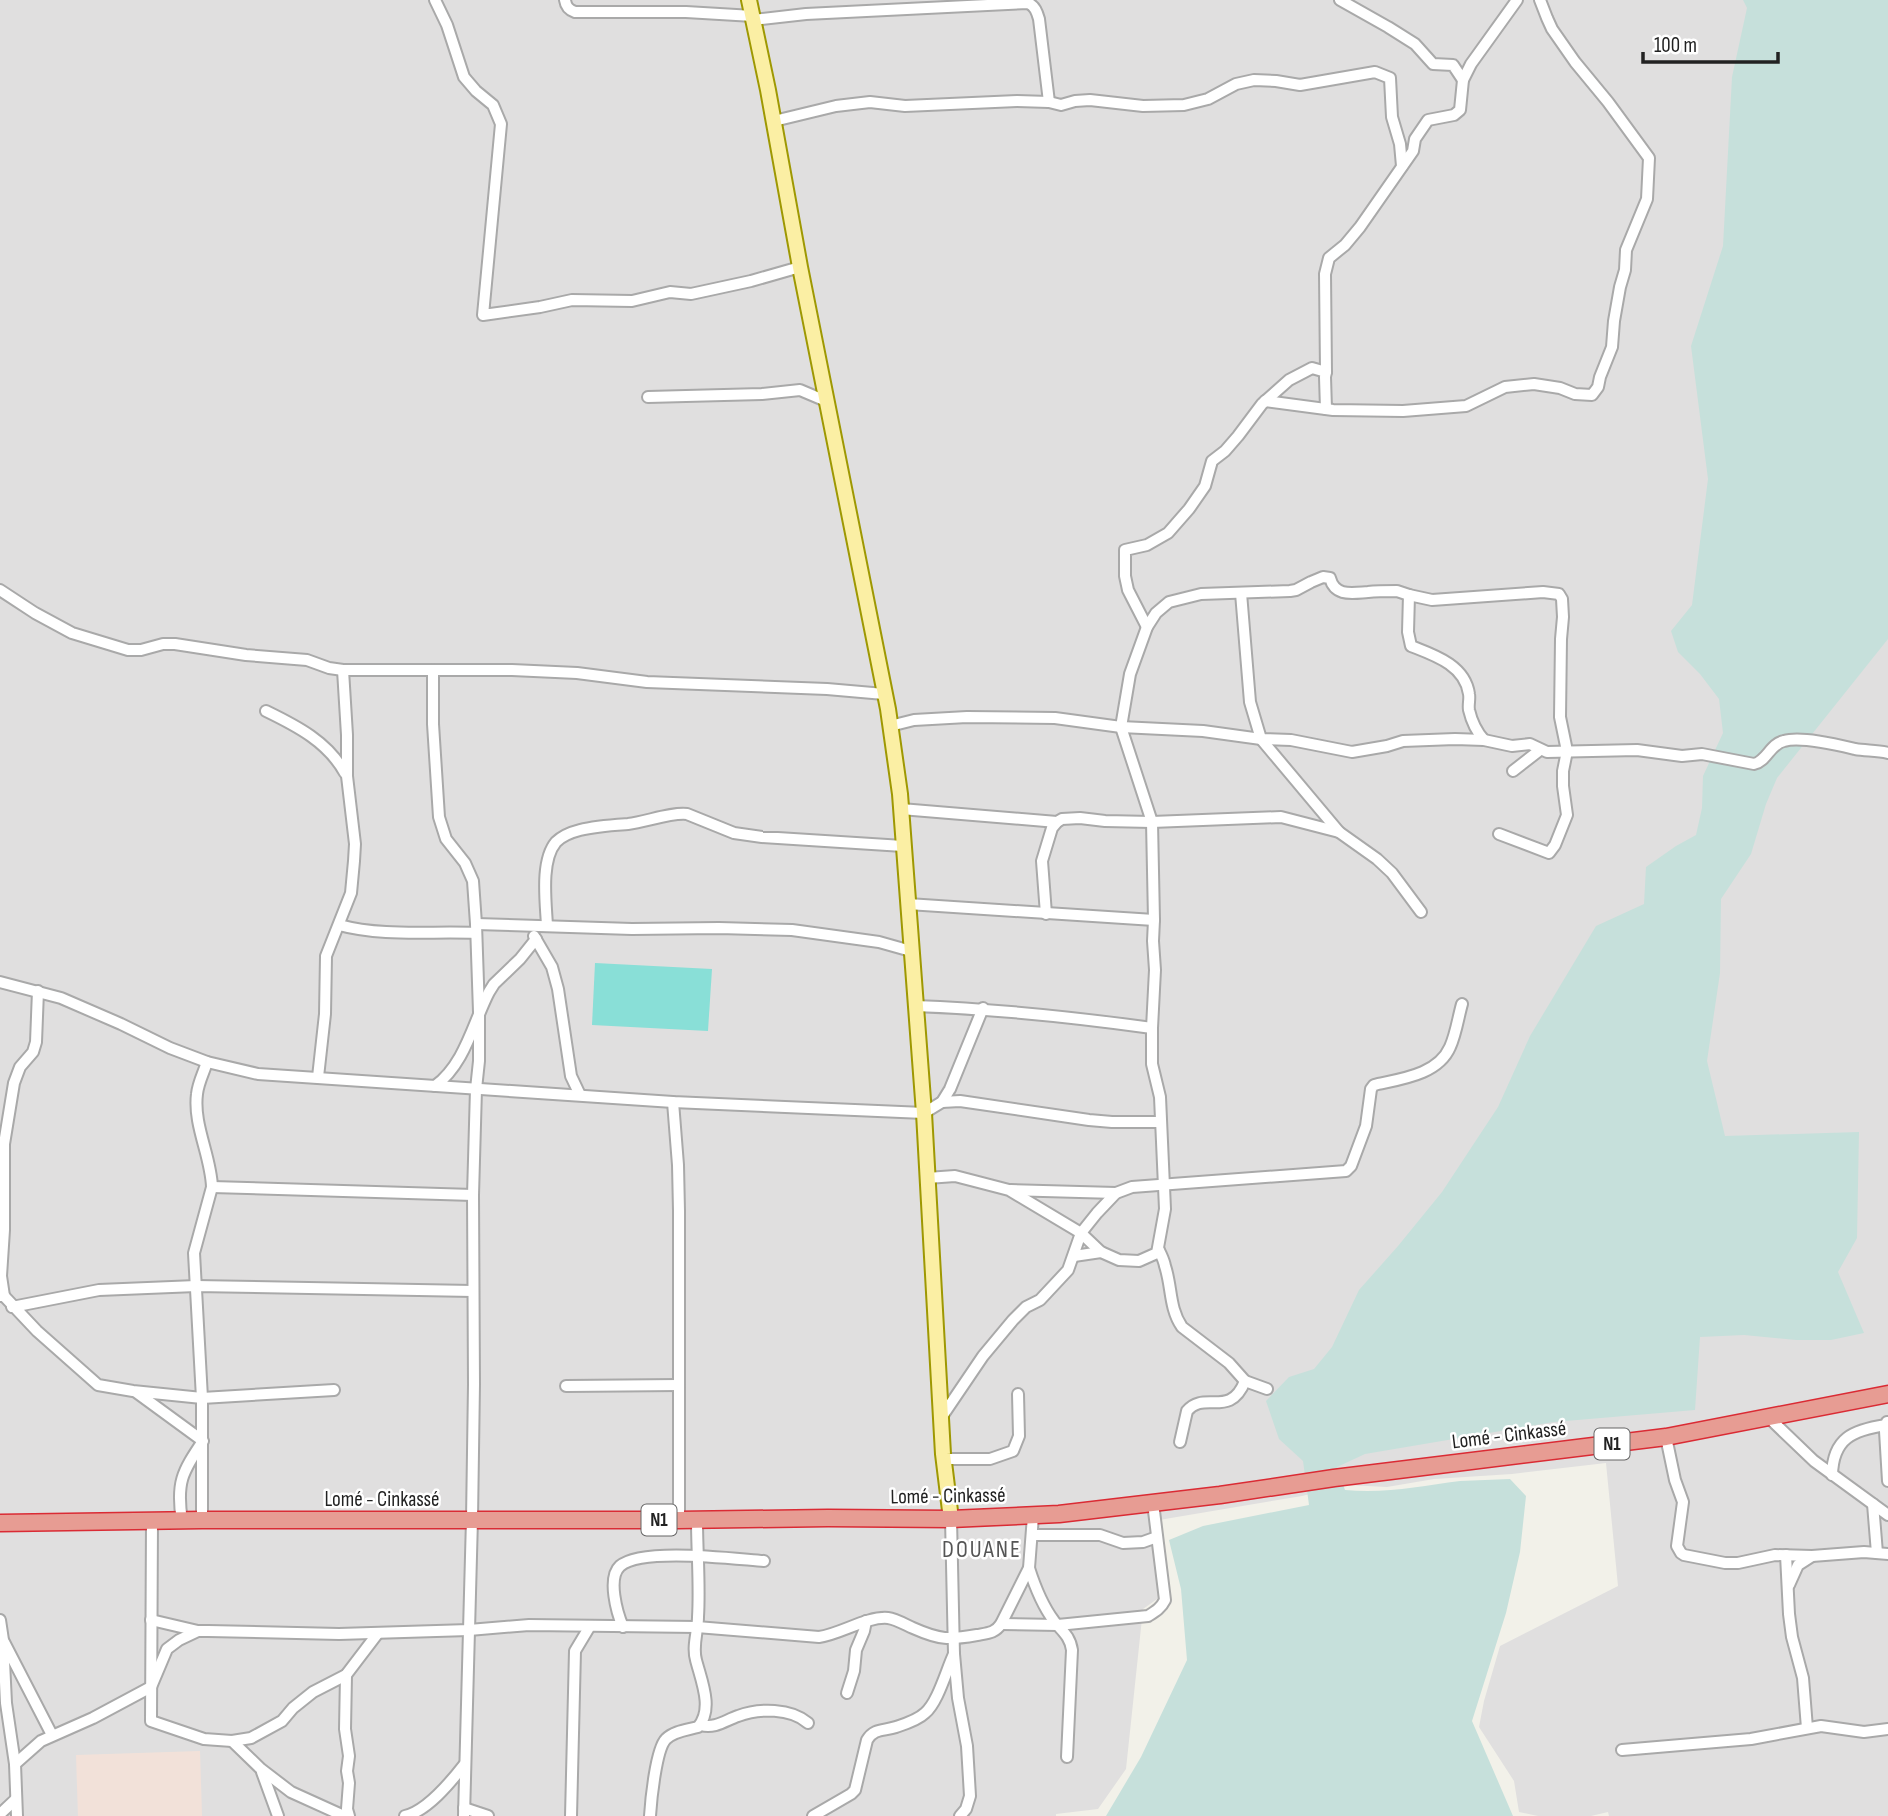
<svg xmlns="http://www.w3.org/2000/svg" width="1888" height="1816" font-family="'Sofia Sans Condensed',sans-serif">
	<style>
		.residential { fill: #e0dfdf }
		.commercial { fill: #f2e1d9 }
		.wetland { fill: #c6e0db }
		.pitch { fill: #89dfd7 }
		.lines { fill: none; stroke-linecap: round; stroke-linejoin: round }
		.minor-casing { stroke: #a9a9a9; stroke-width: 14 }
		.major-casing { stroke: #9e9802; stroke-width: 18 }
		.highway-casing { stroke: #da2b34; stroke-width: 19 }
		.minor { stroke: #fff; stroke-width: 10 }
		.major { stroke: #fbefa4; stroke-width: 14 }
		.highway { stroke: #e79c93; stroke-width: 16 }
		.labels { text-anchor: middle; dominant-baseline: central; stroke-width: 5; stroke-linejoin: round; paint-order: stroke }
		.shield { fill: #fff; stroke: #646464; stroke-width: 2 }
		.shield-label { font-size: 19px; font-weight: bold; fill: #222 }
		.street-label { font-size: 21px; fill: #222; stroke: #fff }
		.quarter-label { font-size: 24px; letter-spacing: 2px; fill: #555; stroke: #fff }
	</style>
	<rect width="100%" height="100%" fill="#f2f1e9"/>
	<polygon class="residential" points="0,0 1888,0 1888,1816 1609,1816 1608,1812 1591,1816 1538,1816 1519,1812 1514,1781 1479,1727 1484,1701 1500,1646 1618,1586 1606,1463 1512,1474 1434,1479 1387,1487 1347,1485 1302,1496 1159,1520 1167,1592 1143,1609 1126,1769 1098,1809 1056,1814 1056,1816 0,1816"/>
	<polygon class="commercial" points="200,1751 202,1816 78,1816 76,1755"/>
	<path class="wetland" d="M 1743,0 L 1888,0 L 1888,639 L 1777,778 L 1766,804 L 1751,854 L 1721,899 L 1720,973 L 1707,1061 L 1725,1136 L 1859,1132 L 1857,1238 L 1838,1272 L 1864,1333 L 1831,1340 L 1796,1340 L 1744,1335 L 1700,1337 L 1695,1410 L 1554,1422 L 1365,1454 L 1337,1467 L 1345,1490 C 1385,1494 1421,1486 1460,1481 C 1477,1480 1493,1480 1510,1479 L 1526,1496 L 1520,1552 L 1506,1613 L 1472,1721 L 1513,1816 L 1106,1816 L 1141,1757 L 1187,1660 L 1181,1589 L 1169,1540 L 1203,1526 L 1309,1505 L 1303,1461 L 1279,1439 L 1266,1401 L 1289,1377 L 1314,1369 L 1332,1347 L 1359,1290 L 1398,1246 L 1442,1192 L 1498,1107 L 1530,1036 L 1596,926 L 1644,904 L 1646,867 L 1676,846 L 1696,835 L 1702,808 L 1703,776 L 1723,733 L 1719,699 L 1700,674 L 1678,652 L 1671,631 L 1692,605 L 1708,479 L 1691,346 L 1723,246 L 1732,77 L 1747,8 Z"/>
	<polygon class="pitch" points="595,963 712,969 708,1031 592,1025"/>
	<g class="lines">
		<g class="minor-casing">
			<g id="minor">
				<polyline points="435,0 447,25 464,77 476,91 493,105 501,124 483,315 540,307 572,300 632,301 670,292 691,294 751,281 800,267"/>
				<path d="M 565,0 C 566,7 569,10 575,12 L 686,12 L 753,16"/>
				<polyline points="1340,0 1388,27 1415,44 1433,64 1453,65 1463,80"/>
				<path d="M 753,20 L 806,14 L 1028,3 C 1035,6 1037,12 1039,19 L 1049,102"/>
				<polyline points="774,121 836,106 870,102 905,106 1017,101 1049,102 1061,105 1075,101 1090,100 1143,106 1184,105 1208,99 1236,84 1254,80 1276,81 1300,85 1375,72 1390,78 1392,117 1400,144 1402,166"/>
				<polyline points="648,397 762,394 800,390 826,401"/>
				<polyline points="1265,401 1333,410 1403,411 1466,406 1505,387 1534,384 1560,388 1575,394 1592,395 1598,387 1600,377 1612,347 1614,321 1620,287 1625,270 1626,250 1647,199 1649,158 1608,102 1575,62 1552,29 1547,18 1540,0"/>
				<polyline points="1326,409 1325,377 1326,372"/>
				<polyline points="0,590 35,613 72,633 128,650 141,650 163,644 175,644 246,655 307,660 329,668 343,670 512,670 577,673 647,682 827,689 884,694"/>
				<polyline points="1241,593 1250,702 1261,739 1339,832"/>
				<polyline points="1409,595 1432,600 1543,592 1559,594 1562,599 1563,617 1561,639 1560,717 1567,751 1563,771 1563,786 1567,815 1555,845 1549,853 1499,834"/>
				<polyline points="1147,627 1128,590 1125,576 1125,550 1147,545 1168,533 1189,509 1205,486 1212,461 1225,451 1238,436 1262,404 1289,380 1312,368 1326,372 1325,274 1329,258 1345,245 1360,227 1413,151 1415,139 1428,120 1454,115 1460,110 1463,80 1471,64 1517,0"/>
				<polyline points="433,670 433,724 439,817 446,839 465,863 473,881 476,924 479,1012 479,1061 476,1089 473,1195 474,1384 472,1519 464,1816"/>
				<path d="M 266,711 C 297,726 328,742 345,773"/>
				<path d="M 890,726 L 914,720 L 967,717 L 1055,718 L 1121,727 L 1203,731 L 1261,739 L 1291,740 L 1352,752 L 1387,746 L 1403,741 L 1455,739 L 1484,740 L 1512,746 L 1530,744 L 1547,752 L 1637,750 L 1682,756 L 1702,754 L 1754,764 C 1767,761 1770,744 1784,741 C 1801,736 1838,745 1855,749 C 1866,751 1877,750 1888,753"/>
				<polyline points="1513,771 1540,750"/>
				<polyline points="901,809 1057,822"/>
				<polyline points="908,904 1154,920"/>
				<polyline points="1046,914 1042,861 1052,828 1057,822 1062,819 1080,818 1105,821 1152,822 1281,817 1339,832 1377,859 1392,873 1421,912"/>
				<polyline points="476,924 632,929 719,928 792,930 879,942 911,951"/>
				<path d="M 339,925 C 384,937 430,931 476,933"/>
				<path d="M 547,926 C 546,903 540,861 556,842 C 562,836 572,832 580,830 C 595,826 613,825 628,824 C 646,822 671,812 687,814 L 734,833 L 762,837 L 903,846"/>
				<polyline points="534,936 552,967 558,989 571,1076 580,1095"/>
				<polyline points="0,982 61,998 121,1024 170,1048 207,1062 258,1074 673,1102 924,1113 942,1102 950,1089 983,1008"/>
				<path d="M 915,1006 C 995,1009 1073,1017 1152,1028"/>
				<polyline points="318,1077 325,1014 326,956 351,893 354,861 355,844 347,776 347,735 343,670"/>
				<path d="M 435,1086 C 465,1064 473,1023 489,992 L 494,984 L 520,959 L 536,939"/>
				<polyline points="673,1102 678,1165 679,1211 679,1520"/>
				<polyline points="942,1102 960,1101 1089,1120 1112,1122 1160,1122"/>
				<path d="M 927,1178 L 955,1176 L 1009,1190 L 1081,1233 L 1101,1252 L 1119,1260 L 1139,1261 L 1157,1253 L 1165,1209 L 1160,1097 L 1152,1064 L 1152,1028 L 1155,970 L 1153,941 L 1154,920 L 1152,822 L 1121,727 L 1130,674 L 1147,627 L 1156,613 L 1169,602 L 1201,594 L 1290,591 L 1296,590 L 1311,582 L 1323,577 L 1330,578 C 1335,597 1352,593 1368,592 C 1377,591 1387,591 1397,591 L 1409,595 L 1408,632 L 1411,646 C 1434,655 1465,665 1469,694 C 1470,699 1468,705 1469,710 C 1472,723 1476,731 1484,740"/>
				<polyline points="212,1187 473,1195"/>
				<polyline points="1011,1190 1116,1193"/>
				<path d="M 1159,1250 C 1161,1255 1164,1260 1165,1266 C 1172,1287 1169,1308 1182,1327 L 1229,1363 L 1245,1381 L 1267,1389"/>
				<polyline points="1074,1256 1101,1252"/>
				<polyline points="0,1294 4,1296 37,1331 98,1385 133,1391 202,1398 334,1390"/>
				<polyline points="1,1296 4,1296 1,1276 4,1230 4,1144 14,1083 20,1067 33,1052 36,1042 38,991"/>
				<polyline points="12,1307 99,1290 196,1286 473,1291"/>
				<polyline points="566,1386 679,1385"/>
				<path d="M 136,1392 L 203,1441 C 182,1472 176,1483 182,1521"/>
				<polyline points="1767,1416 1814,1461 1888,1515"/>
				<path d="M 941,1418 L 983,1356 L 1013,1320 L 1026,1307 L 1040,1300 L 1068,1270 L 1081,1233 L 1097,1213 L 1116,1193 L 1132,1187 L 1346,1171 L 1351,1166 L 1366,1126 L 1371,1089 L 1374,1085 C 1400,1079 1438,1075 1450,1047 C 1456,1034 1458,1018 1462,1004"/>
				<polyline points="1887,1422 1885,1431 1888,1481"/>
				<polyline points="1666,1437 1675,1480 1683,1502 1677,1546 1681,1553 1684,1555 1725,1563 1738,1563 1775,1555 1812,1556 1864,1552 1888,1554"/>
				<path d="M 1180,1442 L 1187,1411 C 1204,1390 1230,1419 1245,1381"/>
				<polyline points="944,1459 990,1459 1013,1451 1019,1436 1018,1394"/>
				<path d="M 1832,1475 C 1833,1438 1853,1430 1886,1425"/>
				<polyline points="1873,1504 1877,1553"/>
				<polyline points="951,1519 954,1654 958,1698 967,1746 970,1796 966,1809 960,1816"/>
				<path d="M 202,1520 L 202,1398 L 194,1253 L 212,1187 C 211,1156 193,1125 197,1094 C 198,1083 204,1072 207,1062"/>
				<polyline points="152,1521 151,1721 204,1739 232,1741 251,1738 282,1721 293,1708 313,1692 346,1675 378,1633"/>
				<polyline points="1032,1535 1100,1535 1123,1543 1143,1542 1157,1537"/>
				<polyline points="1786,1555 1789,1614 1792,1637 1803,1678 1807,1728"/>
				<path d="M 1029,1568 C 1035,1587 1042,1605 1054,1621 C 1062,1631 1070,1636 1072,1650 L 1067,1757"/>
				<polyline points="1789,1585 1798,1565 1812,1556"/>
				<polyline points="0,1620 3,1640 6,1703 15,1764 17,1816"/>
				<path d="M 151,1620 L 198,1631 L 208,1631 L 339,1634 L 469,1630 L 529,1625 L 697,1627 L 819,1637 C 841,1634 867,1616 888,1618 C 896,1619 906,1625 913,1628 C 940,1640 949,1640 977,1635 C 988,1633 995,1633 1001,1624 L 1029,1568 L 1033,1516"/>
				<path d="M 1001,1624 L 1058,1625 L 1148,1616 C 1156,1611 1161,1608 1165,1600 L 1153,1503"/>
				<path d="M 623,1627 C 617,1613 607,1578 620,1566 C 641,1547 735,1559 764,1561"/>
				<polyline points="4,1642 52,1735"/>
				<polyline points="346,1675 345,1729 349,1756 347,1771 349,1783 347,1809 349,1816"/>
				<polyline points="847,1693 854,1671 856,1650 864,1631 866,1621"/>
				<path d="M 701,1725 C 715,1729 726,1720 738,1716 C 759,1708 791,1708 808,1723"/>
				<polyline points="232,1741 261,1769 291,1792 344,1816"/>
				<polyline points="1622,1750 1751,1739 1821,1726 1864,1732 1888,1729"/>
				<polyline points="15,1764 41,1741 93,1718 151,1687 167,1649 179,1640 198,1631"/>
				<polyline points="262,1772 278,1816"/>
				<polyline points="464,1808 488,1816"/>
				<polyline points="0,1814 15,1800"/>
				<path d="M 405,1816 C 427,1811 450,1783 464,1765"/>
				<polyline points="571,1816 575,1651 590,1626"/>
				<path d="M 650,1816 C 651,1800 656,1749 666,1739 C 674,1731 687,1730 698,1727 C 714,1709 701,1680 696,1660 C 692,1646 698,1631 698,1617 C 700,1585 697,1552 697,1520"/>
				<path d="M 813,1816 L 851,1794 L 855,1790 L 867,1740 C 874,1728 884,1731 896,1727 C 905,1724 918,1720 925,1713 C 938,1702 946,1671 954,1654"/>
			</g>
		</g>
		<g class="major-casing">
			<polyline id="major" points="749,0 768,90 800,267 888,709 900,794 924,1113 943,1454 951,1519"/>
		</g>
		<g class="highway-casing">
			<polyline id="highway" points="0,1523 202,1520 679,1520 828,1518 951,1519 1059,1514 1220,1495 1334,1478 1666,1437 1888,1394"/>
		</g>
		<use href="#minor" class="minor"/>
		<use href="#major" class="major"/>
		<use href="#highway" class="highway"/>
	</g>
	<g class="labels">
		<g class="shield">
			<rect x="1594.5" y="1428.5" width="35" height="31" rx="5"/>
			<rect x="641.5" y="1504.5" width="35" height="31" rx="5"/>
		</g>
		<g class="shield-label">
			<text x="1612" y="1444">N1</text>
			<text x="659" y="1520">N1</text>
		</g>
		<g class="street-label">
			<text transform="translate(1509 1435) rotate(-7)">Lomé - Cinkassé</text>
			<text transform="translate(948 1496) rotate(-1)">Lomé - Cinkassé</text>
			<text x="382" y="1499">Lomé - Cinkassé</text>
		</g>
		<g class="quarter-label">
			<text x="982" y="1549">DOUANE</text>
		</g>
	</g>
	<path d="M1643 52v10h135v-10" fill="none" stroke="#222222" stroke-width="3.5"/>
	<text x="1654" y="52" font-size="21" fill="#222222" stroke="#ffffff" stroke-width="5" paint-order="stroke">100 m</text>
</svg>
